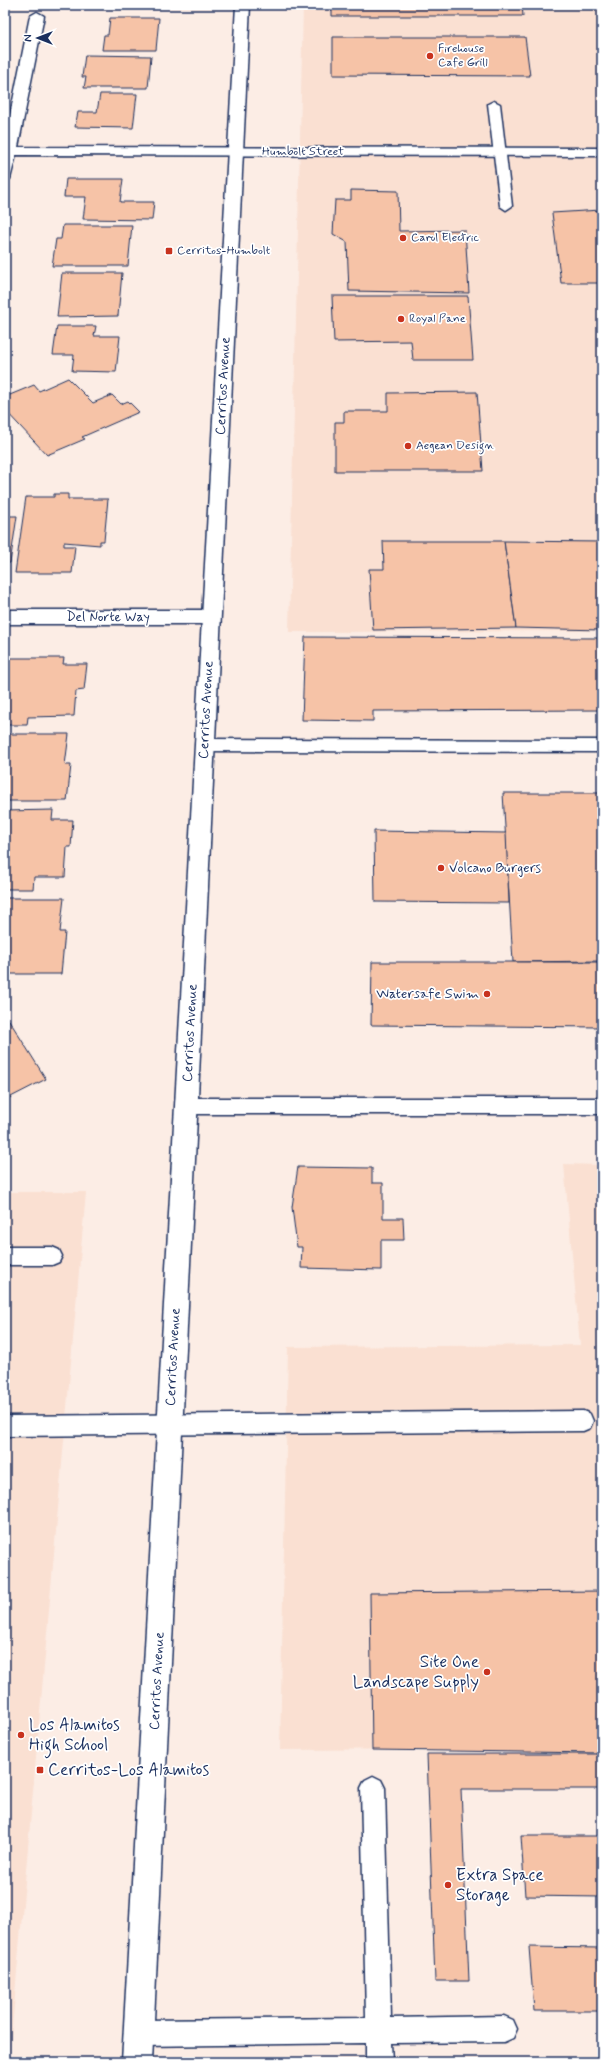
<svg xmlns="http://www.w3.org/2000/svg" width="607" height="2067" font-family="Mynerve,sans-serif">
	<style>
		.built { fill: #fae0d2 }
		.building { fill: #f6c3a7; stroke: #1b2f5e }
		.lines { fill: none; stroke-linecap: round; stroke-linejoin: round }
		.lane-casing { stroke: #1b2f5e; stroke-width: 3 }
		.street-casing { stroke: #1b2f5e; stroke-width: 3 }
		.secondary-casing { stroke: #1b2f5e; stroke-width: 3 }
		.lane { fill: #fff; fill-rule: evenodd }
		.street { fill: #fff; fill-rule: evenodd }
		.secondary { fill: #fff; fill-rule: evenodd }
		.poi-dot { fill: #c8321e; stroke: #fff; stroke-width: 1.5 }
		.labels { text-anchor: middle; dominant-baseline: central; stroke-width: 3.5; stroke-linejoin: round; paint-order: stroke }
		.far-poi-label { font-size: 12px; fill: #1b2f5e; stroke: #fff; text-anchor: start }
		.far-street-label { font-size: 12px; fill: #1b2f5e; stroke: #fff }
		.street-label { font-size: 14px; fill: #1b2f5e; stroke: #fff }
		.poi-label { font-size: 14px; fill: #1b2f5e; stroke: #fff; text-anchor: start }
		.near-poi-label { font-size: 17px; fill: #1b2f5e; stroke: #fff; text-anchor: start }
	</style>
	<rect width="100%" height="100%" fill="#fcede5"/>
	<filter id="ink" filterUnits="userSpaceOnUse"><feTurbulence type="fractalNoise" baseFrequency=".025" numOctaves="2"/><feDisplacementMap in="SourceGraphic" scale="8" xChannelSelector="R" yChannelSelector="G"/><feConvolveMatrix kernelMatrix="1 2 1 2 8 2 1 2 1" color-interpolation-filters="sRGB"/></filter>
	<g filter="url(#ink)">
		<g class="built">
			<polygon points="303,5 602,5 602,631 289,632"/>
			<polygon points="564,1164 602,1165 602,1748 280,1750 288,1347 580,1345"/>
			<polygon points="5,1192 86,1192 9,2062 5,2062"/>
		</g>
		<g class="building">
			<polygon points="332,5 522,5 523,16 332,16"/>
			<polygon points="110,18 159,18 156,50 102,50 104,35 108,35"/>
			<polygon points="333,37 525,37 530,76 333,75"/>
			<polygon points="85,55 151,56 148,88 84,88 86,77 82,77"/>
			<polygon points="100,94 137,94 133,128 75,127 78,112 97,112"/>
			<polygon points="66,179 123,179 120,202 154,202 152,220 83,219 86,197 64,197"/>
			<polygon points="351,190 398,191 399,231 465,230 469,293 349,291 347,242 333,234 335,200 351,200"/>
			<polygon points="601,210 602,283 561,283 552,213"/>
			<polygon points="63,225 132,225 128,266 52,266 56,239 61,239"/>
			<polygon points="62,273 122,273 118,316 57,317"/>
			<polygon points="332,296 468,296 473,360 413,360 411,341 334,342"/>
			<polygon points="57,326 96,326 94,336 120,336 116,372 72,371 74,355 53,355"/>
			<polygon points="68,378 93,403 112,395 121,404 128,401 139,412 82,437 85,439 47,455 5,410 5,397 34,385 39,391"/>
			<polygon points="477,392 483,471 335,471 335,422 344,422 344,411 388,411 388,393"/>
			<polygon points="54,494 68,494 68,499 108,499 104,541 100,541 100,545 64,542 64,546 75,546 72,573 15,573 26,497 54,497"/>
			<polygon points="5,502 9,502 7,516 17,516 10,563 5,563"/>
			<polygon points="383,541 504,541 516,628 373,630 369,569 384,569"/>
			<polygon points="504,541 602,542 602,630 516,628"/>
			<polygon points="305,637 602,638 602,710 373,711 373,721 302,720"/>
			<polygon points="5,658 64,658 63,664 87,664 84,690 76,691 74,716 28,717 27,725 5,725"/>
			<polygon points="5,734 69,734 65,765 71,765 67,801 5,801"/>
			<polygon points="503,793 602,793 602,961 513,962"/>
			<polygon points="53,810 52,820 73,820 71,847 67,847 65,877 34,877 33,889 5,889 5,811"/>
			<polygon points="374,831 506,833 509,903 375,902"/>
			<polygon points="5,898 64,898 60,932 65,932 61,974 5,974"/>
			<polygon points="372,962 602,962 602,1027 371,1025"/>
			<polygon points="9,1020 46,1079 5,1100 5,1022"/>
			<polygon points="298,1167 372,1168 372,1183 383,1183 383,1218 403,1218 404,1240 381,1240 381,1270 301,1268 302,1247 297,1247 292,1207"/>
			<polygon points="602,1591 602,1753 372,1750 370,1593"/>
			<polygon points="427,1754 602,1754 602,1789 461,1789 469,1981 435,1981"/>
			<polygon points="521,1836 602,1836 602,1897 525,1896"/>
			<polygon points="529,1947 602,1948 602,2011 534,2011"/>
		</g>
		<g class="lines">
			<g class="lane-casing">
				<g id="lane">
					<polygon points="494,101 500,104 512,206 506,210 500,206 488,104"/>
					<polygon points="205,739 602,740 602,752 205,751 199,749 197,745 199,741"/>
					<polygon points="186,1098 602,1098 602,1114 186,1114 179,1112 177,1106 179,1100"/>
					<polygon points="5,1247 52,1247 59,1250 62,1256 59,1262 52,1265 5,1265"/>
					<polygon points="583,1411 590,1414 593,1421 590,1428 583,1431 5,1436 5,1416"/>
					<polygon points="373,1776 381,1780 385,1788 391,2018 504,2016 513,2020 517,2029 513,2038 504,2042 391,2043 392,2062 366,2062 366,2043 138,2046 129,2042 125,2033 129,2024 138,2020 366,2018 361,1788 365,1780"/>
				</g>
			</g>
			<g class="street-casing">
				<g id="street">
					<polygon points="37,12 44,16 18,147 602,148 602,156 16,155 10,179 5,180 5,140 30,16"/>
					<polygon points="5,610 211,610 217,612 220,617 217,622 211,624 5,624"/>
				</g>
			</g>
			<g class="secondary-casing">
				<polygon id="secondary" points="236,5 250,5 152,2062 122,2062"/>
			</g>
			<use href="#lane" class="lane"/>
			<use href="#street" class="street"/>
			<use href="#secondary" class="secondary"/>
		</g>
	</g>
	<g class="poi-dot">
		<circle cx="430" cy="56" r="4"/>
		<circle cx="403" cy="238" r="4"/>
		<rect x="165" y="247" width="8" height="8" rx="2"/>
		<circle cx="401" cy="319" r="4"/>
		<circle cx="408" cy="446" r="4"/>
		<circle cx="441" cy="868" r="4"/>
		<circle cx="487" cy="994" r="4"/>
		<circle cx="487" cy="1672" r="4"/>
		<circle cx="21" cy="1735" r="4"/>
		<rect x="36" y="1766" width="8" height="8" rx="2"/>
		<circle cx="448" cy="1885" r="4"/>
	</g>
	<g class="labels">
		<g class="far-poi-label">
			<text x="438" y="49">Firehouse<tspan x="438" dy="14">Cafe Grill</tspan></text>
			<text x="411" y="238">Carol Electric</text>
			<text x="177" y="251">Cerritos-Humbolt</text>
			<text x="409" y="319">Royal Pane</text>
			<text x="416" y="446">Aegean Design</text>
		</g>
		<g class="far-street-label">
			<text x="303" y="152">Humbolt Street</text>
		</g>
		<g class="street-label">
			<text transform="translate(223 386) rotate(-87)">Cerritos Avenue</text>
			<text x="108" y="617">Del Norte Way</text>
			<text transform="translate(206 710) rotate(-87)">Cerritos Avenue</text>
			<text transform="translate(190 1033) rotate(-87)">Cerritos Avenue</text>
			<text transform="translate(173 1357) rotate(-87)">Cerritos Avenue</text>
			<text transform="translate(157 1681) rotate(-87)">Cerritos Avenue</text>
		</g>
		<g class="poi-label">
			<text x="449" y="868">Volcano Burgers</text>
			<text x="479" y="994" text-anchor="end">Watersafe Swim</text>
		</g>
		<g class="near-poi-label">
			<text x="479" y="1662" text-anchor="end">Site One<tspan x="479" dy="20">Landscape Supply</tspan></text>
			<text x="29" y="1725">Los Alamitos<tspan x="29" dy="20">High School</tspan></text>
			<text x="48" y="1770">Cerritos-Los Alamitos</text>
			<text x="456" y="1875">Extra Space<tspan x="456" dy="20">Storage</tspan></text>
		</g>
	</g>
	<rect width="607" height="2067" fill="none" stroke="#fff" stroke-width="20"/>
	<rect x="10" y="10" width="587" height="2047" fill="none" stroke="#1b2f5e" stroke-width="1.5" filter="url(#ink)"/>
	<g transform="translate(38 38) rotate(270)" stroke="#ffffff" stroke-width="3" paint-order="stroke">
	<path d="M0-3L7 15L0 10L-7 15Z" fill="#1b2f5e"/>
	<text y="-6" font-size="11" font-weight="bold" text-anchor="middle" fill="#1b2f5e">N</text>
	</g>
</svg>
